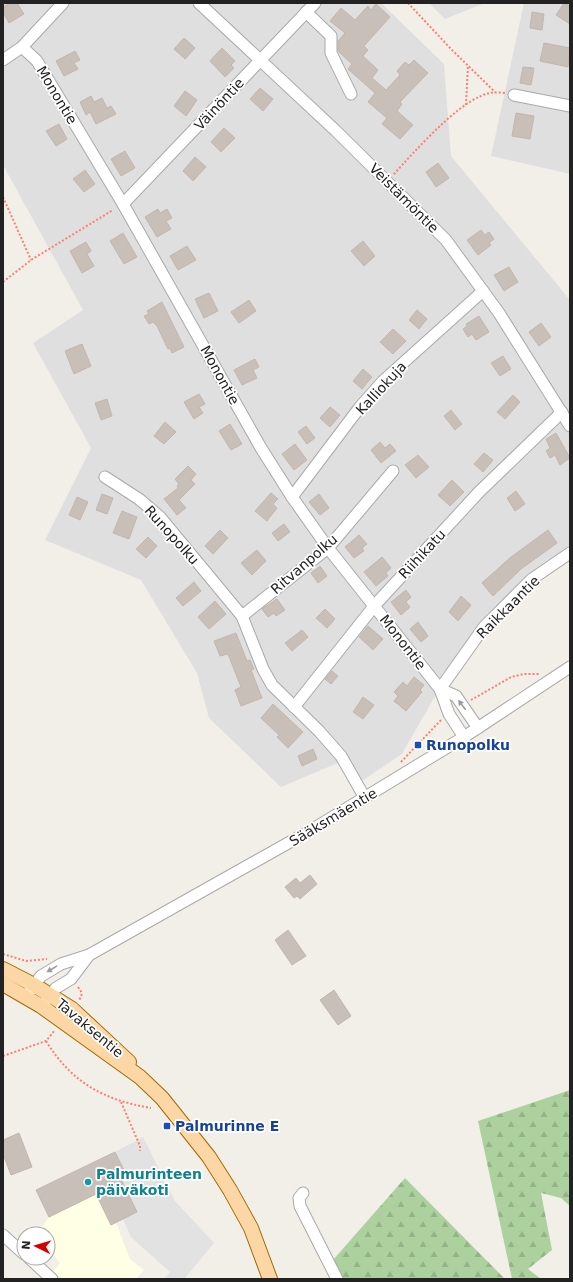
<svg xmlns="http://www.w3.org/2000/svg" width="573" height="1282" font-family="'DejaVu Sans',sans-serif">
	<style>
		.residential { fill: #e0dfdf }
		.education { fill: #ffffe5 }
		.forest { fill: url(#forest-firs) }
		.parking { fill: #e2e2e2 }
		.building { fill: #c7bfb8; stroke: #c4b6ab }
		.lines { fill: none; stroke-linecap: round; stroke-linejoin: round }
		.minor-casing { stroke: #a9a9a9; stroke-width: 13 }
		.major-casing { stroke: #a06b00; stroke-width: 16 }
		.path { stroke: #fa8072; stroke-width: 2; stroke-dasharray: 2 2; stroke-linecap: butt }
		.minor { stroke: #fff; stroke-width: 11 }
		.major { stroke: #fcd6a4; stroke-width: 14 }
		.oneway { fill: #9c9c9c }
		.transit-dot { fill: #1a4fb4; stroke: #fff; stroke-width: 1.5 }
		.culture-dot { fill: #0f9aa8; stroke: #fff; stroke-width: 1.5 }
		.labels { text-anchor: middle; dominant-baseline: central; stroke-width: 3.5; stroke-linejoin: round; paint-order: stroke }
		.street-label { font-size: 14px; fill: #222; stroke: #fff }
		.transit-label { font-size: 14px; font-weight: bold; fill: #164399; stroke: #fff; text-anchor: start }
		.culture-label { font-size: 14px; font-weight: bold; fill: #0d838f; stroke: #fff; text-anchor: start }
	</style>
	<defs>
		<pattern id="forest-firs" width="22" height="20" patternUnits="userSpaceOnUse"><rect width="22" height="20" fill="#add19e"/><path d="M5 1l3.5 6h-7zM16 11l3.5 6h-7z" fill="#95b388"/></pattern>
	</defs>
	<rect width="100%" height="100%" fill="#f2efe9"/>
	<g class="residential">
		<polygon points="3,3 381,3 444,64 451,156 570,300 570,549 481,625 434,685 438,691 402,754 359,783 345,760 281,787 209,718 197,673 141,580 45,540 91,448 33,343 83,310 3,165"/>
		<polygon points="429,3 485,3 445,19"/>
		<polygon points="524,3 570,3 570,174 491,156"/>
	</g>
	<polygon class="education" points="96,1194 111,1225 116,1223 130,1259 144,1270 136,1279 63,1279 53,1271 60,1263 48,1248 48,1234 41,1234 42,1227 49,1217"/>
	<g class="forest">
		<polygon points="570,1090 570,1206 561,1198 541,1193 552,1250 528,1269 541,1279 512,1279 478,1121"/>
		<polygon points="405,1178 505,1279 344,1279 333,1260"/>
	</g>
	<polygon class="parking" points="143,1137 175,1201 214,1243 184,1279 164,1279 170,1272 131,1237 123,1219 137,1212 118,1173 124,1170 115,1152"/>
	<g class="building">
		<polygon points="10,3 17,3 24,14 9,23 3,12 3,7"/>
		<polygon points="564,3 570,6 570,24 556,15"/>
		<polygon points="376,4 390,17 364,46 368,50 363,56 378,70 372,78 386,90 400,75 397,71 405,62 409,65 414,60 428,73 400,102 402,104 397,111 413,125 400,139 382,124 387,118 368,102 375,93 348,69 352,64 338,51 338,41 345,33 330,21 341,8 355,20 368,6 371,10"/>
		<polygon points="532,12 544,14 542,30 530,28"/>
		<polygon points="184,38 195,48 185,59 174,49"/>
		<polygon points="544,43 570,48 568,67 540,61"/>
		<polygon points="222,48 235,61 231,65 234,68 225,77 210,61"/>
		<polygon points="75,51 80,60 74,63 78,69 64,76 56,61"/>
		<polygon points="523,67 534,68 531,85 520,83"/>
		<polygon points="260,88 273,99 263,111 250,99"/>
		<polygon points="185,91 197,100 186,116 174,106"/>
		<polygon points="91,96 94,102 102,98 107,108 111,106 116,114 96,124 90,112 86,115 80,102"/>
		<polygon points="516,113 534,116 530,139 512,136"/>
		<polygon points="59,124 67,139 56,146 46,131"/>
		<polygon points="224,128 235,138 221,152 211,142"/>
		<polygon points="125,151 135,168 121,176 111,159"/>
		<polygon points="195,157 206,167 193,181 183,171"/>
		<polygon points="438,163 449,178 436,187 426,172"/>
		<polygon points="85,170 95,184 84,192 73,179"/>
		<polygon points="158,209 160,213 167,209 172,218 166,221 171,229 157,237 145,217"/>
		<polygon points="481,230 485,235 489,232 494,239 489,243 491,245 478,255 467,240"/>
		<polygon points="123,233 137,257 124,264 110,241"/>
		<polygon points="363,241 375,256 364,266 351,251"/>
		<polygon points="86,242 91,251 87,254 94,266 82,273 70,251"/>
		<polygon points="187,246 196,260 178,270 170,256"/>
		<polygon points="509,267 518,282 504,291 494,275"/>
		<polygon points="209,293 218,311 204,318 195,299"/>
		<polygon points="249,300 256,311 239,323 231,312"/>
		<polygon points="162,302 184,347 172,353 170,348 168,349 157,326 153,322 149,324 144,316 149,314 147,311"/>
		<polygon points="417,310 427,319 419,329 409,320"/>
		<polygon points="479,316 489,332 476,340 472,334 468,337 463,329 467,326 466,324"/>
		<polygon points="541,323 551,337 539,346 529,332"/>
		<polygon points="393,329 406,341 393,354 380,342"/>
		<polygon points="82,344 91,366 74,374 65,351"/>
		<polygon points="503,356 511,369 500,376 491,363"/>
		<polygon points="255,359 259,367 253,370 257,378 242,385 234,370"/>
		<polygon points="363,369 372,377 362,389 353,381"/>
		<polygon points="199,394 205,404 199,407 203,413 194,419 184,402"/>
		<polygon points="513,395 520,402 505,419 497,412"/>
		<polygon points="107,399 112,416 101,420 95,403"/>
		<polygon points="330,407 340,415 330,427 320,418"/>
		<polygon points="451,410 462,424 455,430 444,416"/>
		<polygon points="165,422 176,432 164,444 154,436"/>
		<polygon points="230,424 242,444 231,450 219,431"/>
		<polygon points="306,426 315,438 307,444 298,432"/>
		<polygon points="556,433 570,458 560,465 555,455 550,458 546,451 550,448 546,439"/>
		<polygon points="380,442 385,448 390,444 396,451 381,463 371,450"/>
		<polygon points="295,444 307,460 294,470 282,454"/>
		<polygon points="484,453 493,460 483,472 474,464"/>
		<polygon points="418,455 429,467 416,478 405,465"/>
		<polygon points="188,466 196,474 191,480 195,484 179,500 186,508 177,515 164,499 178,488 177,486 179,484 175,479"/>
		<polygon points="452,480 464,492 450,506 438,495"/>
		<polygon points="516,491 525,504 515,511 507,498"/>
		<polygon points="271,493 278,499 273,504 277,508 267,521 255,511"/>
		<polygon points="102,494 113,498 107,514 96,510"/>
		<polygon points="319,494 329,508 320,515 309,502"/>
		<polygon points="77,497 88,502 80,520 69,515"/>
		<polygon points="122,511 137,517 129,539 113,533"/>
		<polygon points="284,524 290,532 278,541 272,533"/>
		<polygon points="220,530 228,538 213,554 205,546"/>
		<polygon points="548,530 557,543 521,569 493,596 482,583 511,557"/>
		<polygon points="359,535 367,544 362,548 364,551 354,558 345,547"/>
		<polygon points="148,537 157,546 146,558 136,549"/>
		<polygon points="257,550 266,561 252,575 241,563"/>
		<polygon points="382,557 391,568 386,573 388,576 376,586 364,572"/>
		<polygon points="320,566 327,576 318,583 311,573"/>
		<polygon points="194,582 201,591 183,606 176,598"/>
		<polygon points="406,590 411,597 406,602 410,607 401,615 391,602"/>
		<polygon points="461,596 471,605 458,621 449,612"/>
		<polygon points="277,599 285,610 276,616 274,613 268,617 262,609"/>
		<polygon points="215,601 226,614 209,629 198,617"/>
		<polygon points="325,609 335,619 327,628 316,618"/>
		<polygon points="418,622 428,636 421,642 410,629"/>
		<polygon points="368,626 383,639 373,650 359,637"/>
		<polygon points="302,630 308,637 292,651 285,643"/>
		<polygon points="236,633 247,661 250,660 254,669 251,670 262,698 241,706 235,690 241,687 228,654 220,656 214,641"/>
		<polygon points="332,671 338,676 331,684 325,679"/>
		<polygon points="414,677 424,685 420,690 422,692 406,711 394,701 398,696 394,692 403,682 407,686"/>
		<polygon points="363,697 374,705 363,719 353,712"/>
		<polygon points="273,704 303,732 288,748 277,737 279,735 261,718"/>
		<polygon points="313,749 317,759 302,766 298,756"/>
		<polygon points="310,875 317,884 300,899 297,896 294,898 285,887 296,878 300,883"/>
		<polygon points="288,930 306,956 292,965 275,940"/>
		<polygon points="334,990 351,1016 338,1025 320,1000"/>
		<polygon points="19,1133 32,1167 11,1175 3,1154 3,1140"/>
		<polygon points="115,1152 124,1170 118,1173 137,1212 111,1225 96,1194 49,1217 36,1190"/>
	</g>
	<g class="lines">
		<g class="minor-casing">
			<g id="minor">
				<polyline points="199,3 336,131 446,240 499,313 570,426"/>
				<polyline points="306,12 331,36 331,53 351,94"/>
				<polyline points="22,47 37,61 123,204 261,448 292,497 328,548 440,689 449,714 464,737"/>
				<polyline points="3,60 22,47 63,3"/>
				<polyline points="514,95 570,106"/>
				<polyline points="123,204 315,3"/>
				<polyline points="105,477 139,499 160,517 242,616 263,669 272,685 319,731 341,756 365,798"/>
				<polyline points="292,497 360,407 383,381 483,291"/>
				<polyline points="242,616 328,548 393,471"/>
				<polyline points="440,689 484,627 532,579 570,553"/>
				<polyline points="440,689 456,696 478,728"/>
				<polyline points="294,707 375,605 479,492 562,412"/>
				<polyline points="29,992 41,976 61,964 89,955 313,829 464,737 570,667"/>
				<polyline points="46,1000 56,988 71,979 89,955"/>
				<polyline points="303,1193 299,1198 300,1206 337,1279"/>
				<polyline points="3,1235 24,1254"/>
				<polyline points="29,1258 52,1279"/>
			</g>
		</g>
		<g class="major-casing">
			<g id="major">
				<polyline points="3,969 34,985 72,1009 129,1062"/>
				<polyline points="3,984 41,1006 140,1077 162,1098 209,1157 230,1190 251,1228 270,1279"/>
			</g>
		</g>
		<g class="path">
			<polyline points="408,3 451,49 495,92"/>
			<polyline points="466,105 468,65"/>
			<path d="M 394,174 C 415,151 454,107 481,96 C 489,92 496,92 505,93"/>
			<polyline points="3,197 31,260"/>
			<polyline points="3,282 31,260 113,210"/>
			<polyline points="471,700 511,677 524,674 540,674"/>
			<polyline points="401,762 441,720"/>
			<polyline points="3,954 26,961 47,959"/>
			<path d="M 78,987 C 82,992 83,995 79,1000"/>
			<path d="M 46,1041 C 72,1083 104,1100 151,1108"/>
			<polyline points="3,1056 46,1041 55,1030"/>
			<polyline points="121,1102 140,1146 140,1151"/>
		</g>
		<use href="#minor" class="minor"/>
		<use href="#major" class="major"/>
	</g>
	<defs><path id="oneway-solid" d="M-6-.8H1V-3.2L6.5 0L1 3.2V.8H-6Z"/></defs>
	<g class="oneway">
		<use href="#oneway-solid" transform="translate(462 705) rotate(-127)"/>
		<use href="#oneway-solid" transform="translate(52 969) rotate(149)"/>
	</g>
	<g class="transit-dot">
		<rect x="414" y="741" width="8" height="8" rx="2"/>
		<rect x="163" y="1122" width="8" height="8" rx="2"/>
	</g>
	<circle class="culture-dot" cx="88" cy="1182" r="4"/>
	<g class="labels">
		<g class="street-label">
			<text transform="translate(57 95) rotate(59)">Monontie</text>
			<text transform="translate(219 104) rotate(-47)">Väinöntie</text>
			<text transform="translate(404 198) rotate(45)">Veistämöntie</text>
			<text transform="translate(220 375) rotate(61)">Monontie</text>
			<text transform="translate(381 388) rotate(-47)">Kalliokuja</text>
			<text transform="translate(172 535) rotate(48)">Runopolku</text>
			<text transform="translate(422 554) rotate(-47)">Riihikatu</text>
			<text transform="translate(304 564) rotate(-41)">Ritvanpolku</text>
			<text transform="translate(508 607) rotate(-45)">Raikkaantie</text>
			<text transform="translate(403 642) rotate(52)">Monontie</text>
			<text transform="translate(333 817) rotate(-31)">Sääksmäentie</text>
			<text transform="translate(90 1028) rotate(40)">Tavaksentie</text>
		</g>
		<g class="transit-label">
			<text x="426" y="745">Runopolku</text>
			<text x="175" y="1126">Palmurinne E</text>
		</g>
		<g class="culture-label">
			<text x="96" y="1174">Palmurinteen<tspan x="96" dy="16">päiväkoti</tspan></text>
		</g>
	</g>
	<rect width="573" height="1282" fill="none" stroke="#222222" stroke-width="8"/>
	<g transform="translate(36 1246) rotate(275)"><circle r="19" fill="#ffffff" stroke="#a7a7a7"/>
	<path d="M0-3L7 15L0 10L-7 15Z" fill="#d40000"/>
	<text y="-6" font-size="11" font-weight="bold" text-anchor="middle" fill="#222222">N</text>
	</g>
</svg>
